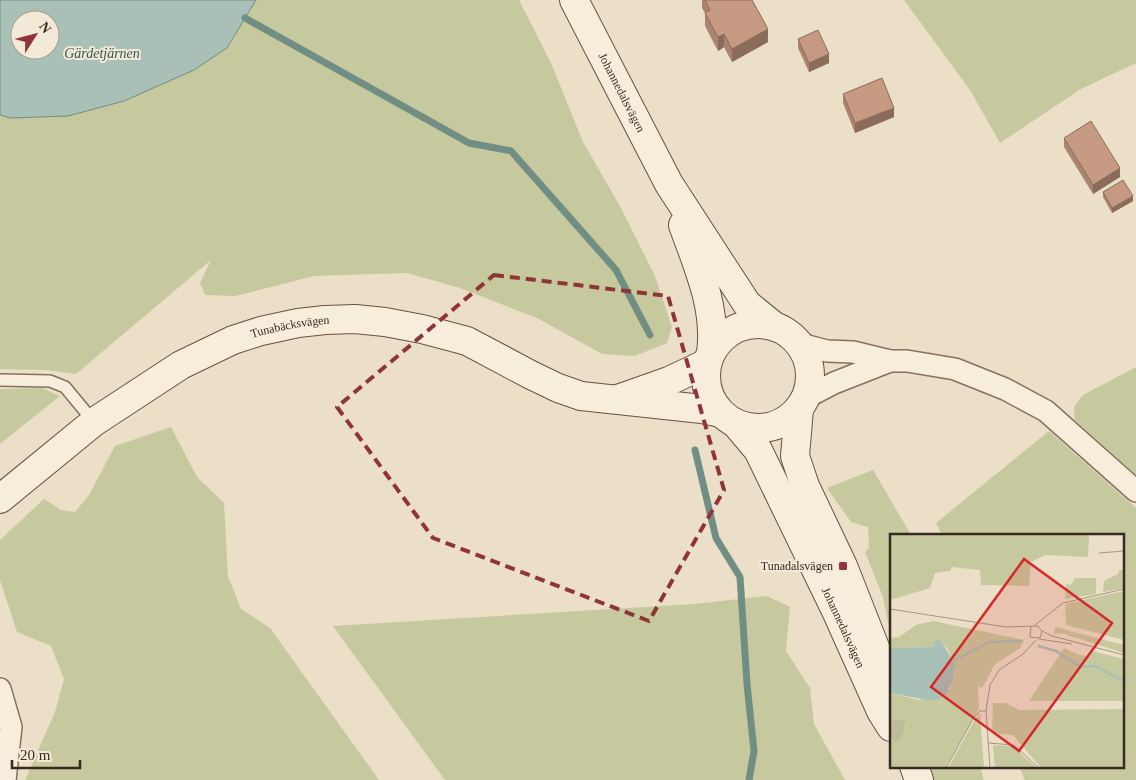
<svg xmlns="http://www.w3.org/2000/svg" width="1136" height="780" font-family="Georgia,serif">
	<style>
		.green { fill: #c6c99d }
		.water { fill: #a9c0b7; stroke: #708e84; fill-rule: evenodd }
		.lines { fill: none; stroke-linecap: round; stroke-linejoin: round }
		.stream { stroke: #708e84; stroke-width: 7 }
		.lane-casing { stroke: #86715f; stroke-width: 14 }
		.street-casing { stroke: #86715f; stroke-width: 24 }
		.secondary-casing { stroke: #685242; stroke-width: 30 }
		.lane { stroke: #f6eddb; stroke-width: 11 }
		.street { stroke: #f6eddb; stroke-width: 21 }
		.secondary { stroke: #f6eddb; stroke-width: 28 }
		.wall { fill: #aa8470 }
		.shaded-wall { fill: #8b6c5b }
		.building { fill: #c69a82; stroke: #8b6c5b }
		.marked { fill: none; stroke: #90343a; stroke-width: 4; stroke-dasharray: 10 6; stroke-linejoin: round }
		.poi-dot { fill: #90343a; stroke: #f3e9d7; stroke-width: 2 }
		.labels { text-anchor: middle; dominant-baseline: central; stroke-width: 4; stroke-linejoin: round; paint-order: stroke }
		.street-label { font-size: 12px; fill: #382a21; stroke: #f3e9d7 }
		.poi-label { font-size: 12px; fill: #382a21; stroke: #f3e9d7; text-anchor: end }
		.water-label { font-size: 14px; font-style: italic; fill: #325651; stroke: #f3e9d7 }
		.inset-river { fill: none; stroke: #a9c0b7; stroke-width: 2.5 }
		.inset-road { fill: none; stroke: #a39785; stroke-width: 1 }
		.view { fill: #d62828; fill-opacity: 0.15; stroke: #d62828; stroke-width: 2.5 }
		.inset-edge { fill: none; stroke: #382a21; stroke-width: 2.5 }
	</style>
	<rect width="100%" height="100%" fill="#ebdfc8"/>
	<g class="green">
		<polygon points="256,0 519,0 551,63 583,142 621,208 655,276 672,327 667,343 635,356 602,354 539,319 460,288 407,273 314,276 235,296 205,295 200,283 211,260 76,374 46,370 0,369 0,115 10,118 227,48"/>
		<polygon points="904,0 1136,0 1136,63 1081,89 1000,143 970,90"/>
		<polygon points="1136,367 1136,475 1075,420 1074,407 1083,395"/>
		<polygon points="42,388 60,396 0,444 0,389"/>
		<polygon points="171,427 197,477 224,503 228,576 241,609 270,628 379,780 25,780 55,712 64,679 51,646 17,632 0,580 0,540 44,499 61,510 75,512 89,495 115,446"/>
		<polygon points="1049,431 1136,508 1136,780 1025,780 1019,766 1122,766 1122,535 942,535 936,523"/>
		<polygon points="873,470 911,535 891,535 891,638 883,597 865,552 869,548 868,527 851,522 827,488"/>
		<polygon points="767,596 790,607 786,651 810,688 814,724 845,780 445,780 333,626 694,604"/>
		<polygon points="927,766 980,766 984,780 934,780"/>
	</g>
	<path class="water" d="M 0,0 L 256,0 L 227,48 L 194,70 L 124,101 L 68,116 L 10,118 L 0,115 ZM 20,20 L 50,20 L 50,50 L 20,50 Z"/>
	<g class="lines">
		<g class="stream">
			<polyline points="245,18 469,143 511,151 616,270 650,335"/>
			<polyline points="695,450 716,538 740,577 747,684 754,751 749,780"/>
		</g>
		<g class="lane-casing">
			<polyline id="lane" points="0,380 50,381 65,387 94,422"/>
		</g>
		<g class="street-casing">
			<g id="street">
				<polyline points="800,344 827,351 853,352 890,361 907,361 955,369 1005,389 1046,411 1136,491"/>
				<polyline points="807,397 834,383 890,361"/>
				<polyline points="0,689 11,727 5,780"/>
			</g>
		</g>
		<g class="secondary-casing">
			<g id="secondary">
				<path id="s1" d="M 574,0 L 669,184 L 747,304 L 774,326"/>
				<path d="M 683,225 C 698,267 717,308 711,353"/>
				<circle cx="758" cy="376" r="52"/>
				<polyline points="618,399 669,381 707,363"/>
				<polyline points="799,409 795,456 805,486 843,566 891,688"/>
				<path id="s2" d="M 736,424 L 758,450 L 837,613 L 881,711 L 891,727"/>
				<path id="s3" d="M 0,499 L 94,422 L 181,365 L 233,340 L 261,331 L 298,323 L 325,320 L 355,319 L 385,322 L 422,329 L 467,341 L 531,375 L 558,388 L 581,396 L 702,409 L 721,413"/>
				<polyline points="914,766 919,780"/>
			</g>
		</g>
		<use href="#lane" class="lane"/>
		<use href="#street" class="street"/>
		<use href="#secondary" class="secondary"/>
	</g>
	<g class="wall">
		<polygon points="702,0 752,0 768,42 732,62 724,47 718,51 705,26 705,13 702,8"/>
		<polygon points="798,39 829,63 809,72 798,48"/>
		<polygon points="843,94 894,117 855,133 843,103"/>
		<polygon points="1064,138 1120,177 1093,194 1064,147"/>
		<polygon points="1103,192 1133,201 1112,213 1103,197"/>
	</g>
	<g class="shaded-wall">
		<polygon points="768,29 768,42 732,62 732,49"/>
		<polygon points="724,34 724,47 718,51 718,37"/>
		<polygon points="829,54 829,63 809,72 809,63"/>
		<polygon points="894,108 894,117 855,133 855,123"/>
		<polygon points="1120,168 1120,177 1093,194 1093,185"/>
		<polygon points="1133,196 1133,201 1112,213 1112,208"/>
	</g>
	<g class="building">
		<polygon points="705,0 752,0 768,29 732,49 724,34 718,37 705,13 710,10"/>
		<polygon points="818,30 829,54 809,63 798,39"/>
		<polygon points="882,78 894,108 855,123 843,94"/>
		<polygon points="1091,121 1120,168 1093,185 1064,138"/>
		<polygon points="1123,180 1133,196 1112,208 1103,192"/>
	</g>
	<path class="marked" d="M 494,275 L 668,296 L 724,490 L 649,621 L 433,538 L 337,407 Z"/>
	<rect class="poi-dot" x="838" y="561" width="10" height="10" rx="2.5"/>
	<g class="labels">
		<g class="street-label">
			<text stroke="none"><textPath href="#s1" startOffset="104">Johannedalsvägen</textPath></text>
			<text stroke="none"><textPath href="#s3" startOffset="342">Tunabäcksvägen</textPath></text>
			<text stroke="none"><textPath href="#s2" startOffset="231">Johannedalsvägen</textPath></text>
		</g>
		<g class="poi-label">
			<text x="833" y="566">Tunadalsvägen</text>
		</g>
		<g class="water-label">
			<text x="102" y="53">Gärdetjärnen</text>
		</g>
	</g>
	<g transform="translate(890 534)">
		<rect width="234" height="234" fill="#ebdfc8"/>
		<path d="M 0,0 L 199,0 L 198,23 L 155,21 L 141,28 L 139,52 L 91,51 L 90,36 L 62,33 L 60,37 L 45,39 L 40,54 L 0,66 ZM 229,36 L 234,36 L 234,54 L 213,58 L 214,47 L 228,40 ZM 185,44 L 206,44 L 206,60 L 175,65 L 176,50 L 181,51 ZM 234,57 L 234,106 L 176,91 L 175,70 ZM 43,87 L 134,106 L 130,114 L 105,130 L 94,151 L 91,154 L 88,152 L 89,175 L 55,234 L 0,234 L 0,203 L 6,207 L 13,201 L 16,188 L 0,187 L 0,159 L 29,166 L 60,155 L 65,137 L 59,117 L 51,106 L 46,105 L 44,113 L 0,114 L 0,104 L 9,103 L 26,91 ZM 165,93 L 234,111 L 234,119 L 171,99 L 164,100 ZM 174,114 L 189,121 L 199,122 L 202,117 L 234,125 L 234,167 L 139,167 ZM 103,169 L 116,169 L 129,176 L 234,175 L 234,234 L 151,234 L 123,201 L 102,199 ZM 90,179 L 94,234 L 58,234 L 85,185 ZM 103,211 L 122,212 L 147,234 L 105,234 Z" fill="#c6c99d"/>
		<path d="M 16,186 L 13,201 L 6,208 L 0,203 L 0,187 Z" fill="#bcbe9b"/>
		<path d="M 46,105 L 51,106 L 65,131 L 63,147 L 55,162 L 42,167 L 0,159 L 0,114 L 44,113 Z" fill="#a9c0b7"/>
		<path class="inset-river" d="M 148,112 L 166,117 L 191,133 L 205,132 L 234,147M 63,127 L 100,108 L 132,107"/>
		<path class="inset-road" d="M 209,19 L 234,17M 0,75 L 116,93 L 148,92 L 152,97 L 150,104 L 140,103 L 141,93M 145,91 L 173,69 L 234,55M 152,97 L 162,102 L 234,121M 149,105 L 182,110M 98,209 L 124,211 L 149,234M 56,234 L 84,183 L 90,177 L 96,177M 100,234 L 96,177 L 100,151 L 109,136 L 133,120 L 146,106"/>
		<path class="view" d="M 134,25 L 222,89 L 129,217 L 41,153 Z"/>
		<rect width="234" height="234" class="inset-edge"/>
	</g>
	<g transform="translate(35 35) rotate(54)"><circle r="24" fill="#f3e9d7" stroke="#a89d8e"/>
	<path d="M0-4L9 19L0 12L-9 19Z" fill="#90343a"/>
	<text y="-8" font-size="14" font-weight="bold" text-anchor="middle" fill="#382a21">N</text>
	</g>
	<path d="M12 760v8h68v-8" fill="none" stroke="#382a21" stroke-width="2.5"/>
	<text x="20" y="760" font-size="15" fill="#382a21" stroke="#f3e9d7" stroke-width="4" paint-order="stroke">20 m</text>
</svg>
